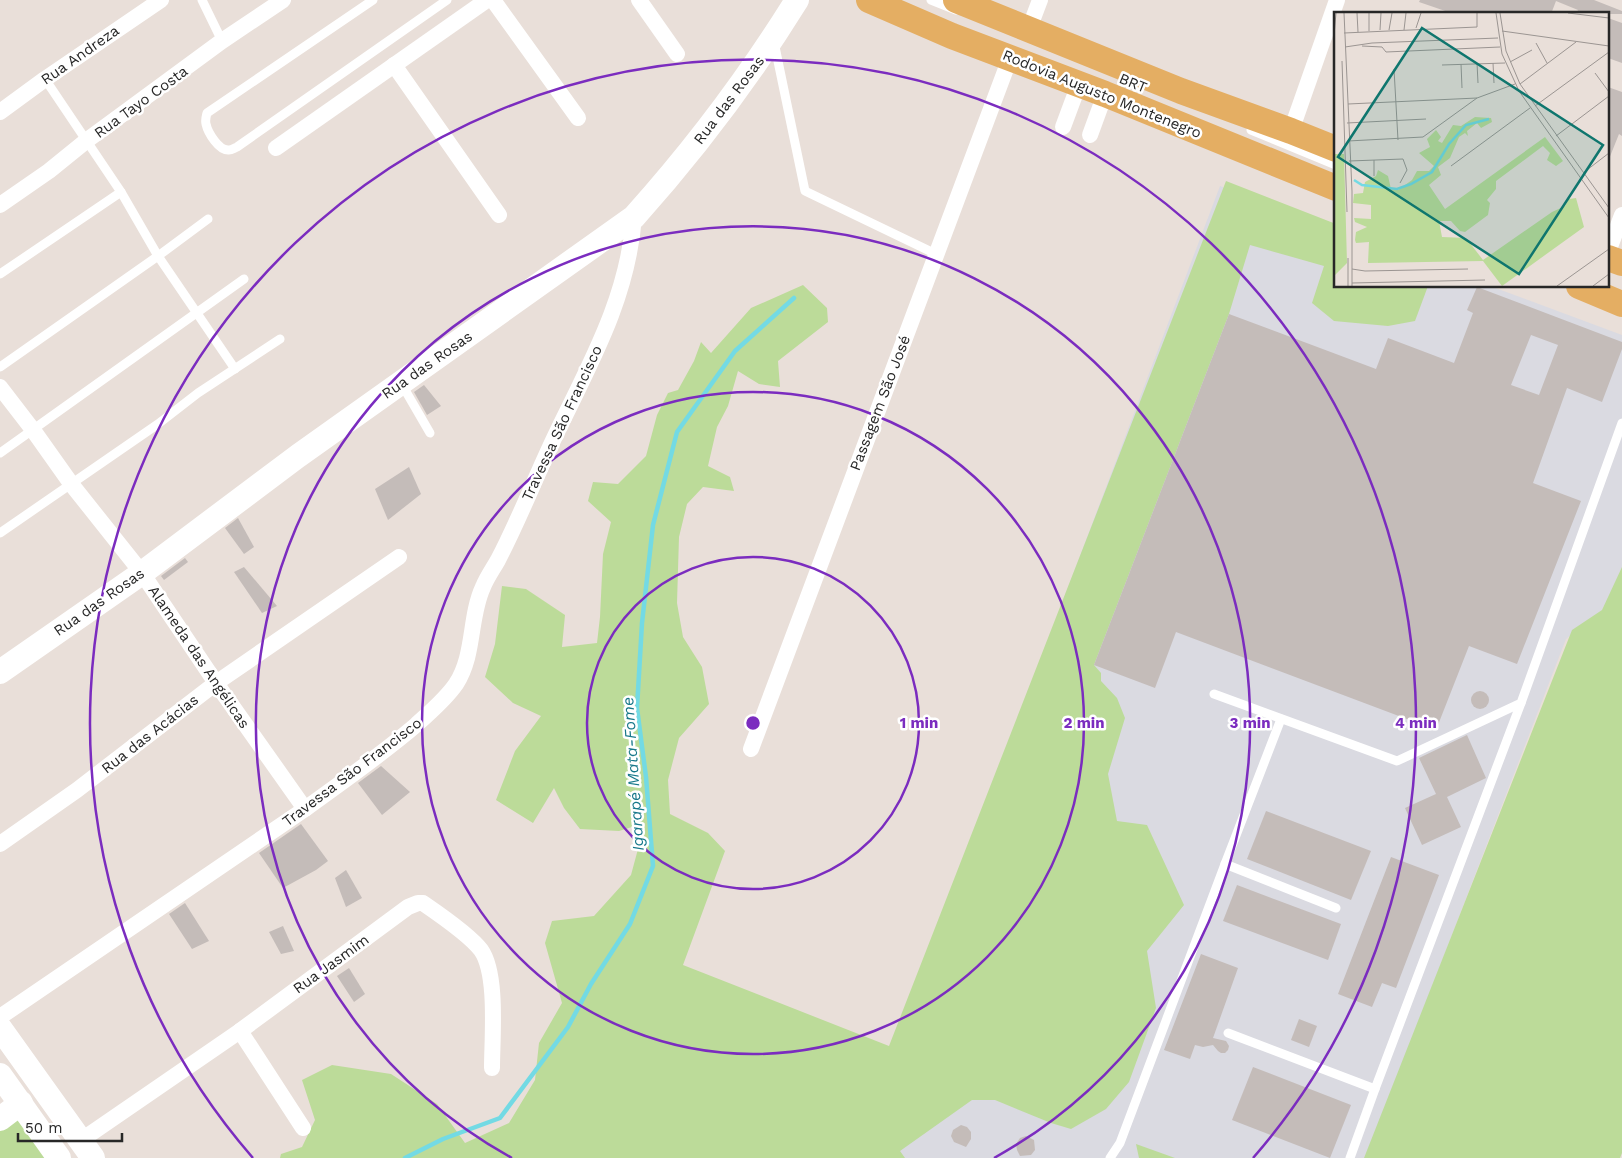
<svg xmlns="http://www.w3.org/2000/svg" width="1622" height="1158" font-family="'Work Sans',sans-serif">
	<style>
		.industrial { fill: #dadae1 }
		.green { fill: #bcdb99 }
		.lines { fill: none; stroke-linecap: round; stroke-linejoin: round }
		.stream { stroke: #73dae4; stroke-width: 4.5 }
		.building { fill: #c4bcb9; fill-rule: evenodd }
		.lane { stroke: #fff; stroke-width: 9 }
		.street { stroke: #fff; stroke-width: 16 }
		.secondary { stroke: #fff; stroke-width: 24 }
		.primary { stroke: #e4ae63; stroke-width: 26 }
		.ring { fill: none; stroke: #7b2cbf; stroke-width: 2.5 }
		.labels { text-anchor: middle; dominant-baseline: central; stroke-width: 5; stroke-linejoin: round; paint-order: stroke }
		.street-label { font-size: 15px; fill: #272727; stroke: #fff }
		.water-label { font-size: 16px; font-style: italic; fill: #17788a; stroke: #fff }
		.inset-river { fill: none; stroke: #73dae4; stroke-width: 2.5 }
		.inset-road { fill: none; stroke: #9b9592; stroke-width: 1 }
		.view { fill: #0f766e; fill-opacity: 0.15; stroke: #0f766e; stroke-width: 2.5 }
		.inset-edge { fill: none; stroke: #272727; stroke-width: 2.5 }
		.centre { fill: #7b2cbf; stroke: #fff; stroke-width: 2.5 }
		.ring-label { font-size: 15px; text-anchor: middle; font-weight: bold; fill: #7b2cbf; stroke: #fff; stroke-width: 5; stroke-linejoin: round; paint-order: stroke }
	</style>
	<rect width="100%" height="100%" fill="#e9dfd9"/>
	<polygon class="industrial" points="1220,186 1336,229 1336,286 1490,286 1622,335 1622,590 1620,596 1566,639 1366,1158 898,1158 891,1055"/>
	<g class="green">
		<polygon points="1226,181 1336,224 1336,286 1428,286 1415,321 1388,326 1334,321 1312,303 1324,266 1250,245 1229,314 1094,665 1101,673 1101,681 1117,698 1125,718 1108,774 1117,821 1147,825 1184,905 1147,951 1156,1008 1129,1082 1106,1109 1071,1129 1051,1123 995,1100 972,1100 900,1151 905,1158 280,1158 281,1154 302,1147 315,1120 302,1080 332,1065 391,1074 437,1104 465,1143 509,1123 535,1080 539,1043 562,1003 545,943 552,921 594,916 631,875 645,823 619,831 580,829 564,808 554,788 533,823 496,800 515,751 541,716 513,703 485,677 495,644 502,586 526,589 565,615 562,647 597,643 600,617 603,554 611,522 588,501 593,482 618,484 646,456 657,415 668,393 678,390 694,361 701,342 711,353 751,308 803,285 827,308 828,322 778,361 780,387 759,384 738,371 728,406 717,427 708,466 730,477 734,491 703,487 687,504 679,537 677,603 683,637 702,667 709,704 679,738 668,780 670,814 708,833 725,851 683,965 889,1046"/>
		<polygon points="1622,567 1622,1153 1620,1158 1364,1158 1572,630 1602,610"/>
		<polygon points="23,1112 55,1158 0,1158 0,1129"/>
		<polygon points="1136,1144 1175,1158 1139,1158"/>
	</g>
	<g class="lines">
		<polyline class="stream" points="405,1158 443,1139 500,1118 568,1027 591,984 630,924 653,866 646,777 637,708 642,623 653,525 677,432 735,351 794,298"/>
	</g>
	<g class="building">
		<polygon points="1420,0 1594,0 1622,11 1622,14 1576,14 1578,10 1556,1 1551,14 1454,14 1419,2"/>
		<polygon points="1608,18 1622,23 1622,63 1608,58"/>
		<polygon points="1608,87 1622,92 1622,136 1619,134 1609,159 1608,158"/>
		<path d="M 1477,287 L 1622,342 L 1622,349 L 1602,402 L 1567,388 L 1533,483 L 1581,501 L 1517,664 L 1469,646 L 1436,730 L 1176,632 L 1155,688 L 1094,665 L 1229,314 L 1376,369 L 1388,338 L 1454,363 L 1473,313 L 1467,310 ZM 1531,335 L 1558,345 L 1539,395 L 1511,385 Z"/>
		<polygon points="424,385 441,406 427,415 414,392"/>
		<polygon points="409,467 421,494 388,520 375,489"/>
		<polygon points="238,518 254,547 244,554 225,528"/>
		<polygon points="185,558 188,562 164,580 161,576"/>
		<polygon points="244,567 277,606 262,613 234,572"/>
		<circle cx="1480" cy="700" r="9"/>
		<polygon points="1467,735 1486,778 1447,797 1461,827 1422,845 1405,808 1436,794 1419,758"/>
		<polygon points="381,766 410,792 382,815 358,783"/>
		<polygon points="1266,811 1371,851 1351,900 1247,859"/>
		<polygon points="301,824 328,861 316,870 283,888 259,853"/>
		<polygon points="1391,857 1439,875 1396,988 1382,983 1372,1007 1338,994"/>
		<polygon points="346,870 362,898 346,907 335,878"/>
		<polygon points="1237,885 1341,924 1328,960 1223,921"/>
		<polygon points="185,903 209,941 192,949 169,914"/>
		<polygon points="283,926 294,951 281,954 269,932"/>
		<polygon points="1201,954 1238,968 1213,1038 1226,1041 1229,1046 1228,1050 1225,1053 1221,1053 1218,1051 1213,1045 1203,1047 1195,1045 1190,1059 1164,1050"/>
		<polygon points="349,968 365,994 354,1002 337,976"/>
		<polygon points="1299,1019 1317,1026 1309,1047 1291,1040"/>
		<polygon points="1253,1067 1351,1105 1330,1158 1232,1120"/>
		<polygon points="961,1125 967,1127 971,1132 971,1139 966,1147 954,1142 951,1136 953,1130"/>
		<polygon points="1026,1136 1034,1140 1035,1150 1031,1155 1020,1156 1017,1150 1016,1144 1020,1138"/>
	</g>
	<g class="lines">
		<g class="lane">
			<polyline points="202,0 222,41"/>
			<path d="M 373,0 L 207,113 C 206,117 205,120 206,124 C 208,133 219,151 229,150 C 232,150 234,148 237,147 L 447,0"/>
			<polyline points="931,0 956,10"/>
			<polyline points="774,42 805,191 936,254"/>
			<polyline points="45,79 121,192 158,256 235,369"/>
			<polyline points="1251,130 1336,165"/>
			<polyline points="0,274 121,192"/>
			<polyline points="0,367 158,256 208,219"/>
			<polyline points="401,383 430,433"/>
			<polyline points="0,453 244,279"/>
			<polyline points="0,533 158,424 198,393 280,339"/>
			<polyline points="1214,694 1397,761 1521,703 1622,423"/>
			<polyline points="1225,864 1336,908"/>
			<polyline points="1228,1033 1375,1089 1521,703"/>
			<polyline points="1110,1158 1120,1143 1225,864 1281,719"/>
			<polyline points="1350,1158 1375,1089"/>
		</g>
		<g class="street">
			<polyline points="493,0 578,118"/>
			<polyline points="639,0 677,54"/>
			<polyline points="1029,29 1040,0"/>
			<polyline points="394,65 499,215"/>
			<polyline points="0,112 45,79 161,0"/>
			<polyline points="1063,127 1079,84"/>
			<polyline points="1291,131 1337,0"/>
			<polyline points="1090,135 1105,94"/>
			<polyline points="276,148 487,0"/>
			<polyline points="0,205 49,171 86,141 222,41 283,0"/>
			<polyline points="1608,252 1622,215"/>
			<polyline points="0,387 33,430 72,485 142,573 216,683 305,809"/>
			<polyline points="751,749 1010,58"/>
			<polyline points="0,844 77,790 216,683 399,557"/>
			<path d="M 0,1017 L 305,809 C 342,782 381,755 416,725 C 430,712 445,700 456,684 C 475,655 469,617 483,587 C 487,577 493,569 498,560 C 520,518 537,473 558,430 C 592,360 628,296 634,217"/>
			<polyline points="240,1031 303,1128"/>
			<path d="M 80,1141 L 240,1031 L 408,907 L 418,903 L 423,903 C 439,914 470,935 481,950 C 498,974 492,1038 492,1068"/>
		</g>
		<g class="secondary">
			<path d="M 0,672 L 142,573 L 298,456 L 634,217 C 696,148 748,79 797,0"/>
			<polyline points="0,1028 93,1158"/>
			<polyline points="0,1075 59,1158"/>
			<polyline points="0,1119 21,1103"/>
		</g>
		<g class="primary">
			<polyline points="869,0 952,36 1105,94 1336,188"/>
			<polyline points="956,0 1181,91 1291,131 1336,149"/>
			<polyline points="1608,258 1622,263"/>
			<polyline points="1579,286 1622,304"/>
		</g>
	</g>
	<g class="ring">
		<circle cx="753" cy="723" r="166"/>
		<circle cx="753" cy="723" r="331"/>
		<path d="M512 1158A497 497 0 1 1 994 1158"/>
		<path d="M253 1158A663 663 0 1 1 1253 1158"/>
	</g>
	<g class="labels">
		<g class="street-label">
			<text transform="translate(80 55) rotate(-35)">Rua Andreza</text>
			<text transform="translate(1133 83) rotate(22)">BRT</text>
			<text transform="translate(1102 94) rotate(22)">Rodovia Augusto Montenegro</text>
			<text transform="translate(729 100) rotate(-53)">Rua das Rosas</text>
			<text transform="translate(141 102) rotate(-36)">Rua Tayo Costa</text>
			<text transform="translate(427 365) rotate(-35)">Rua das Rosas</text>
			<text transform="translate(880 403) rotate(-69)">Passagem São José</text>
			<text transform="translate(562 423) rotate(-65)">Travessa São Francisco</text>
			<text transform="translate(99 602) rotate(-35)">Rua das Rosas</text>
			<text transform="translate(199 657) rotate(56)">Alameda das Angélicas</text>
			<text transform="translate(150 734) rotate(-38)">Rua das Acácias</text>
			<text transform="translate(352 772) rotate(-37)">Travessa São Francisco</text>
			<text transform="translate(331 964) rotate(-36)">Rua Jasmim</text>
		</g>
		<g class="water-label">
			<text transform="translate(633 774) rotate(-94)">Igarapé Mata-Fome</text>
		</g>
	</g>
	<g transform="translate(1334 12)">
		<rect width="275" height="275" fill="#e9dfd9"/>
		<path d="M 141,105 L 157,106 L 158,110 L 147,116 L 143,111 L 133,119 L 134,124 L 131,121 L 125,125 L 116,146 L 104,155 L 107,163 L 95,173 L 111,197 L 211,125 L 229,149 L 222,154 L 213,148 L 216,141 L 209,134 L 162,169 L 162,177 L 153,188 L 156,191 L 154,203 L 131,220 L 126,219 L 117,209 L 105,209 L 108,225 L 132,226 L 149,248 L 218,200 L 231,194 L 235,187 L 242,186 L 250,215 L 168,274 L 149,249 L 34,251 L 35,230 L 22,231 L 21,228 L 22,220 L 33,215 L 21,210 L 20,206 L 37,207 L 37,193 L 19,191 L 20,182 L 29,181 L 31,170 L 42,164 L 44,158 L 54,164 L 57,177 L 64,178 L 78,168 L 83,159 L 95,159 L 100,154 L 85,141 L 96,135 L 93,127 L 102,118 L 107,125 L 104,129 L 108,131 L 119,113 L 127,114 ZM 0,142 L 10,142 L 13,251 L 0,264 Z" fill="#bcdb99"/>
		<path class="inset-river" d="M 20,168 L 28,173 L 63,177 L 77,172 L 98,160 L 115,132 L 132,113 L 155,107"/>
		<path class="inset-road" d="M 10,1 L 18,179 L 18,274M 23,1 L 24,20M 35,1 L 35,19M 162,1 L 168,42 L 185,79 L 275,206M 166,1 L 172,39 L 186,72 L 275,196M 234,1 L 275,6M 82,16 L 87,1M 46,18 L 47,1M 55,18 L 58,1M 70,18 L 72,1M 168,19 L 275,34M 10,21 L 143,15 L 143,1M 0,23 L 2,1M 202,31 L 213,51M 28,34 L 48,35 L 52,40 L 166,35M 11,35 L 38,31 L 164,26M 8,49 L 13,200M 176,50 L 198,38M 143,51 L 144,71M 159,51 L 160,71M 127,52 L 128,76M 108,53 L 171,51M 60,57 L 64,128M 261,61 L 275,80M 186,72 L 242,30M 14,92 L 143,86 L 181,72M 201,94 L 275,40M 13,111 L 92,107M 222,124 L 275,84M 14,129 L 89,125 L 143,86M 40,148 L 40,164M 15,149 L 69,147 L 73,158 L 66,171M 117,154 L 196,96M 249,161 L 275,141M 14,246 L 14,274M 18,257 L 31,259 L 134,257M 18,271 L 151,268M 223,274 L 275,237M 259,274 L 275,262"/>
		<path class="view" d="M 88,16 L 269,133 L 185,262 L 4,145 Z"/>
		<rect width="275" height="275" class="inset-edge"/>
	</g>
	<circle cx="753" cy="723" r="8" class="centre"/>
	<g class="ring-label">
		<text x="919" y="728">1 min</text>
		<text x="1084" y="728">2 min</text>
		<text x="1250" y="728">3 min</text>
		<text x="1416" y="728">4 min</text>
	</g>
	<path d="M18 1133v8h104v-8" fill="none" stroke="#272727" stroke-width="2.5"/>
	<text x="25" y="1133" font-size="15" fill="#272727" stroke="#ffffff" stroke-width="4" paint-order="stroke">50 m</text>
</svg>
